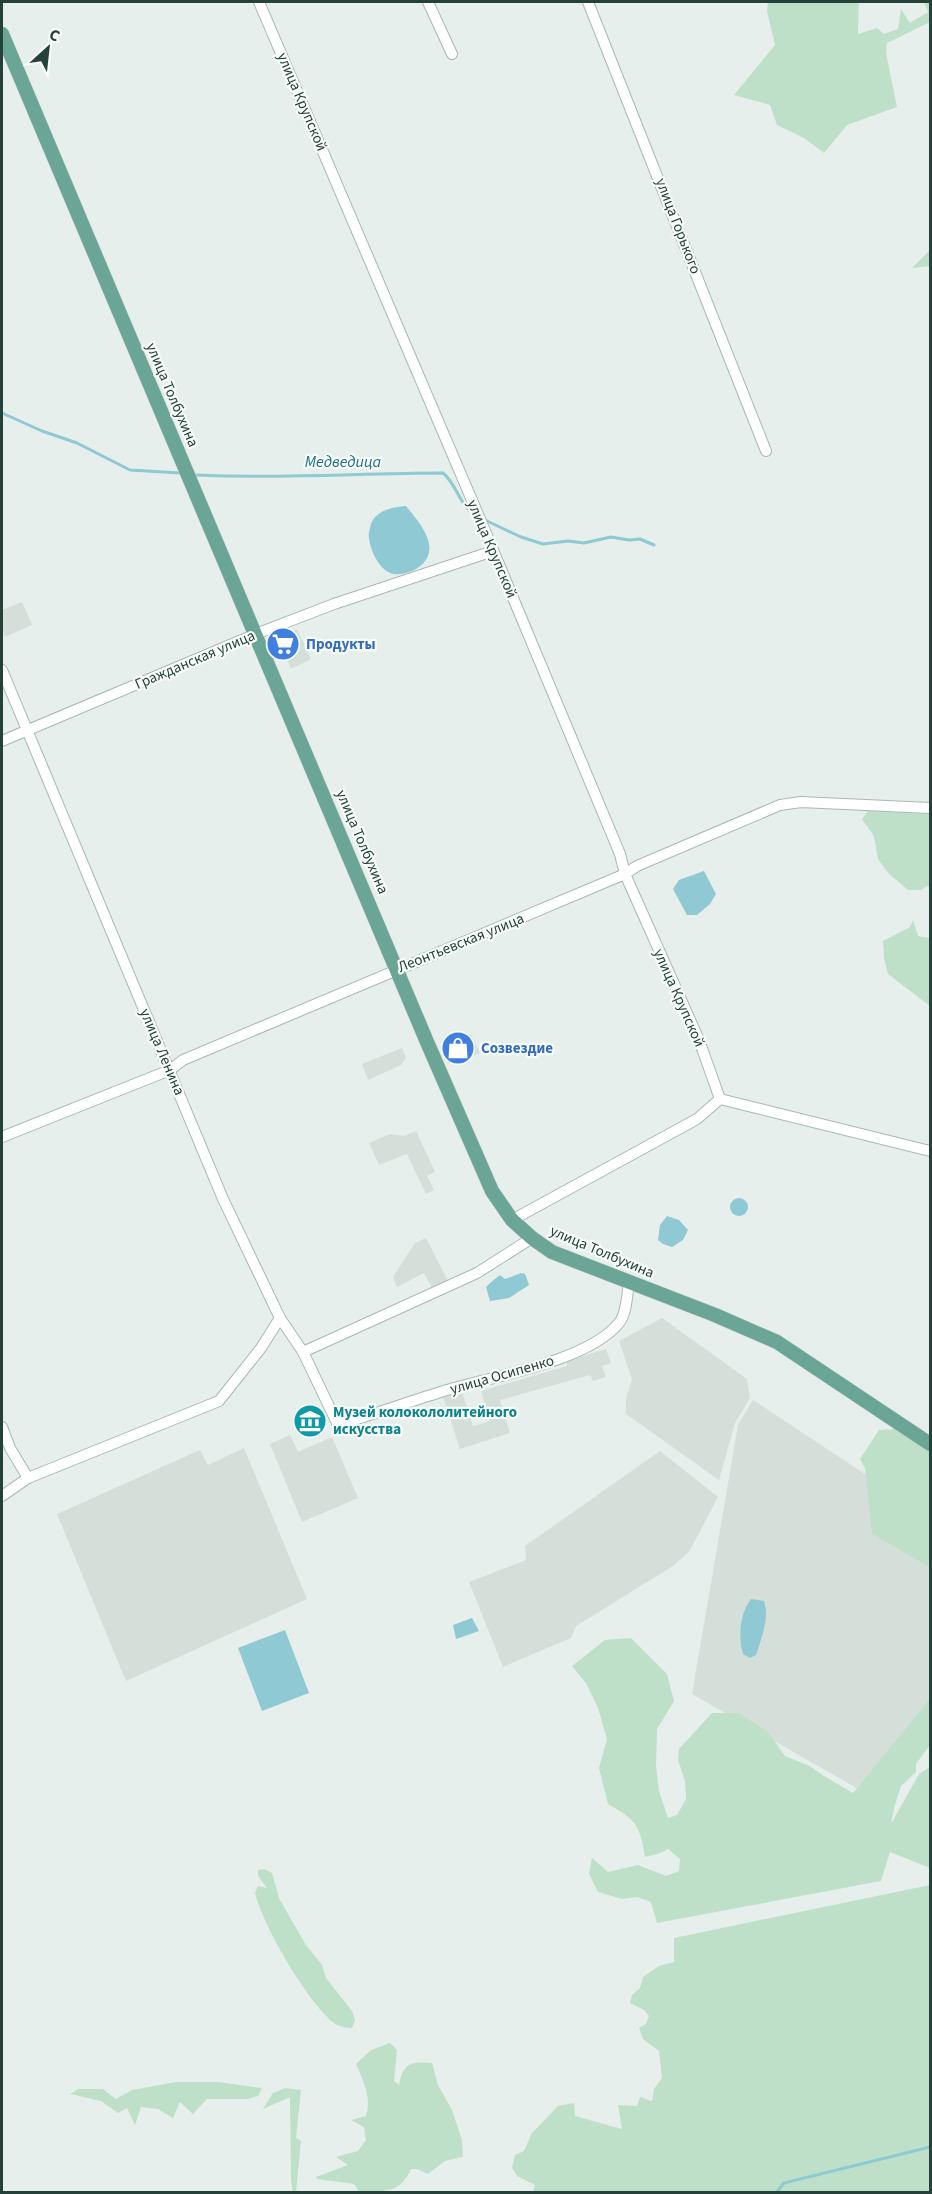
<svg xmlns="http://www.w3.org/2000/svg" width="932" height="2194" font-family="'Source Sans 3',sans-serif">
	<style>
		.built { fill: #d4dfda }
		.green { fill: #bfe0c8 }
		.water { fill: #8ec9d4 }
		.lines { fill: none; stroke-linecap: round; stroke-linejoin: round }
		.stream { stroke: #8ec9d4; stroke-width: 3 }
		.minor-casing { stroke: #a8b8b2; stroke-width: 12 }
		.major-casing { stroke: #c2cac8; stroke-width: 15 }
		.minor { stroke: #fff; stroke-width: 10 }
		.major { stroke: #6aa596; stroke-width: 14 }
		.labels { text-anchor: middle; dominant-baseline: central; stroke-width: 4.5; stroke-linejoin: round; paint-order: stroke }
		.street-label { font-size: 15px; fill: #24423a; stroke: #f7fbf9 }
		.shop-label { font-size: 15px; font-weight: bold; fill: #366cbe; stroke: #f7fbf9; text-anchor: start }
		.culture-label { font-size: 15px; font-weight: bold; fill: #0d838f; stroke: #f7fbf9; text-anchor: start }
		.water-label { font-size: 16px; font-style: italic; fill: #1c6f80; stroke: #f7fbf9 }
	</style>
	<rect width="100%" height="100%" fill="#e6efeb"/>
	<g class="built">
		<polygon points="22,602 32,625 5,637 2,628 2,610"/>
		<polygon points="297,629 311,659 291,669 277,637"/>
		<polygon points="471,1034 480,1053 457,1062 450,1044"/>
		<polygon points="402,1048 406,1058 401,1065 368,1080 362,1064"/>
		<polygon points="416,1131 435,1172 427,1176 434,1190 426,1194 407,1154 379,1165 369,1143 390,1134 404,1136"/>
		<polygon points="426,1238 448,1281 433,1289 424,1273 397,1287 393,1277 415,1243"/>
		<polygon points="662,1318 747,1379 750,1398 735,1423 719,1480 626,1414 626,1399 632,1379 619,1341"/>
		<polygon points="606,1349 611,1363 602,1366 606,1377 593,1381 590,1375 500,1400 510,1433 460,1449 443,1397 462,1392 473,1426 490,1421 481,1391 567,1366 567,1361"/>
		<polygon points="753,1400 930,1517 930,1707 860,1790 692,1694 738,1425"/>
		<polygon points="290,1435 298,1452 332,1437 358,1498 302,1522 270,1444"/>
		<polygon points="244,1448 307,1599 126,1681 57,1514 200,1450 208,1465"/>
		<polygon points="660,1451 718,1497 689,1552 673,1566 576,1626 571,1638 503,1667 469,1582 526,1560 525,1546"/>
	</g>
	<g class="green">
		<polygon points="768,2 859,2 858,34 877,28 884,34 898,29 901,9 910,23 928,12 924,2 930,2 930,22 887,43 886,53 897,107 847,125 824,153 804,138 777,125 770,105 734,95 775,45 767,11"/>
		<polygon points="930,250 930,266 912,268"/>
		<polygon points="868,811 930,814 930,887 927,886 921,890 908,890 889,874 878,859 874,836 862,819"/>
		<polygon points="913,920 918,936 928,938 930,937 930,1006 888,974 884,958 883,941 910,927"/>
		<polygon points="896,1429 930,1452 930,1567 872,1534 865,1468 860,1459 879,1430"/>
		<path d="M 631,1638 L 667,1674 L 674,1701 L 657,1729 L 656,1766 L 659,1791 L 668,1818 L 677,1815 L 686,1799 L 685,1781 L 678,1760 L 679,1749 L 712,1713 L 739,1713 L 768,1732 L 785,1756 L 810,1766 L 824,1776 L 853,1793 L 930,1699 L 930,1745 L 916,1764 L 916,1772 L 901,1786 L 894,1808 L 891,1824 L 919,1774 L 930,1767 L 930,1868 L 890,1852 L 881,1881 L 657,1923 L 651,1902 L 637,1897 L 622,1899 L 598,1892 L 589,1874 L 592,1858 L 608,1872 L 638,1865 L 666,1876 L 679,1871 L 680,1859 L 668,1849 L 658,1854 L 645,1857 C 640,1825 636,1820 608,1804 L 599,1768 L 607,1739 L 598,1708 L 586,1683 L 572,1666 L 605,1640 Z"/>
		<path d="M 264,1869 L 272,1873 L 279,1898 L 292,1921 L 306,1945 L 322,1965 L 326,1978 L 352,2011 L 355,2020 L 352,2028 C 344,2028 336,2026 330,2020 C 304,1995 264,1928 255,1893 L 258,1886 L 267,1888 L 258,1876 L 258,1870 Z"/>
		<polygon points="930,1885 930,2192 533,2192 535,2185 517,2176 512,2168 515,2155 524,2151 532,2133 558,2106 574,2103 575,2116 622,2129 618,2105 637,2106 640,2097 652,2101 654,2089 662,2078 659,2051 643,2039 639,2028 646,2024 649,2016 644,2010 630,2003 632,1995 640,1988 643,1977 659,1966 674,1962 674,1938"/>
		<path d="M 390,2043 L 397,2050 L 394,2081 L 399,2085 C 403,2063 411,2061 432,2063 L 438,2085 L 452,2110 L 462,2140 L 463,2157 L 445,2161 L 428,2174 L 417,2169 L 411,2169 C 400,2194 384,2191 359,2192 L 354,2184 L 317,2179 L 316,2177 L 348,2165 L 336,2157 L 358,2151 L 366,2140 L 364,2127 L 351,2120 L 366,2116 C 372,2098 363,2080 356,2064 L 371,2050 Z"/>
		<polygon points="176,2082 218,2082 262,2088 258,2096 248,2099 207,2099 193,2114 180,2102 173,2118 158,2109 141,2107 135,2125 127,2108 118,2113 101,2101 70,2094 78,2089 103,2089 116,2099 132,2090"/>
		<polygon points="285,2088 301,2090 296,2138 301,2141 296,2192 293,2192 291,2181 290,2097 263,2109 273,2093"/>
	</g>
	<g class="water">
		<path d="M 406,506 C 412,514 419,521 423,529 C 434,547 431,562 412,571 C 407,573 399,575 394,574 C 380,572 370,550 369,538 C 368,533 370,529 371,524 C 376,510 394,507 406,506 Z"/>
		<polygon points="704,871 716,894 710,904 697,915 687,915 673,889 679,880"/>
		<circle cx="739" cy="1207" r="9"/>
		<polygon points="667,1216 679,1220 688,1230 683,1240 672,1247 663,1244 658,1240 660,1225"/>
		<path d="M 521,1273 L 525,1274 L 529,1285 L 509,1298 L 490,1301 L 486,1287 C 489,1284 498,1276 500,1275 L 505,1279 Z"/>
		<path d="M 751,1599 L 764,1601 C 770,1618 761,1639 756,1655 L 750,1658 L 743,1654 C 738,1636 740,1613 751,1599 Z"/>
		<polygon points="472,1618 479,1631 456,1639 453,1625"/>
		<polygon points="285,1630 309,1693 262,1711 238,1648"/>
	</g>
	<g class="lines">
		<g class="stream">
			<polyline points="2,413 42,431 77,443 130,470 180,473"/>
			<path d="M 197,475 C 279,479 361,473 443,473 C 456,484 458,500 470,511"/>
			<polyline points="487,521 521,537 543,544 568,541 584,543 611,537 629,540 640,539 654,545"/>
			<polyline points="777,2192 784,2183 930,2147"/>
		</g>
		<g class="minor-casing">
			<g id="minor">
				<polyline points="259,2 483,526 620,854 625,874 699,1040 720,1099"/>
				<polyline points="428,2 452,54"/>
				<polyline points="588,2 766,451"/>
				<path d="M 2,670 L 223,1199 L 280,1318 L 303,1352 L 338,1425 C 375,1414 411,1401 447,1390 C 495,1376 588,1361 619,1323 C 627,1313 627,1294 629,1283"/>
				<polyline points="2,741 256,634 334,604 493,551"/>
				<polyline points="720,1099 930,1151"/>
				<polyline points="2,1137 170,1070 183,1060 625,874 637,866 780,805 801,802 930,808"/>
				<polyline points="512,1220 697,1119 720,1099"/>
				<polyline points="303,1352 477,1273 532,1238"/>
				<polyline points="2,1427 10,1448 28,1478"/>
				<polyline points="2,1496 28,1478 219,1401 261,1348 280,1318"/>
			</g>
		</g>
		<g class="major-casing">
			<polyline id="major" points="2,34 427,1042 492,1191 512,1220 532,1238 552,1252 715,1315 777,1342 930,1444"/>
		</g>
		<use href="#minor" class="minor"/>
		<use href="#major" class="major"/>
	</g>
	<defs>
		<g id="supermarket-disc" transform="scale(1.725)"><circle r="9.5" fill="#3f7fe0" stroke="#f7fbf9"/><path d="M-6-5.5h2.5l.6 2H6L4.5 2H-2.5L-4.4-4H-6ZM-1.5 3.2a1.3 1.3 0 1 0 .1 0ZM3 3.2a1.3 1.3 0 1 0 .1 0Z" fill="#fff"/></g>
		<g id="shop-disc" transform="scale(1.725)"><circle r="9.5" fill="#3f7fe0" stroke="#f7fbf9"/><path d="M-5-2.5h2.3a2.7 3.5 0 0 1 5.4 0H5L5.5 6h-11ZM-1.5-2.5h3a1.5 2.3 0 0 0-3 0Z" fill="#fff"/></g>
		<g id="museum-disc" transform="scale(1.725)"><circle r="9.5" fill="#0f9aa8" stroke="#f7fbf9"/><path d="M0-6L6-3V-2H-6V-3ZM-5-1h2V3h-2ZM-1-1h2V3h-2ZM3-1h2V3H3ZM-6 4H6V6H-6Z" fill="#fff"/></g>
	</defs>
	<g fill-rule="evenodd">
		<use href="#supermarket-disc" x="283" y="644"/>
		<use href="#shop-disc" x="458" y="1048"/>
		<use href="#museum-disc" x="310" y="1421"/>
	</g>
	<g class="labels">
		<g class="street-label">
			<text transform="translate(302 102) rotate(67)">улица Крупской</text>
			<text transform="translate(678 226) rotate(69)">улица Горького</text>
			<text transform="translate(172 395) rotate(67)">улица Толбухина</text>
			<text transform="translate(492 549) rotate(67)">улица Крупской</text>
			<text transform="translate(195 660) rotate(-23)">Гражданская улица</text>
			<text transform="translate(362 842) rotate(67)">улица Толбухина</text>
			<text transform="translate(461 943) rotate(-22)">Леонтьевская улица</text>
			<text transform="translate(679 998) rotate(66)">улица Крупской</text>
			<text transform="translate(162 1052) rotate(67)">улица Ленина</text>
			<text transform="translate(602 1252) rotate(23)">улица Толбухина</text>
			<text transform="translate(502 1375) rotate(-16)">улица Осипенко</text>
		</g>
		<g class="shop-label">
			<text x="306" y="644">Продукты</text>
			<text x="481" y="1048">Созвездие</text>
		</g>
		<g class="culture-label">
			<text x="333" y="1412">Музей колокололитейного<tspan x="333" dy="17">искусства</tspan></text>
		</g>
		<g class="water-label">
			<text x="343" y="462">Медведица</text>
		</g>
	</g>
	<rect width="932" height="2194" fill="none" stroke="#24423a" stroke-width="6"/>
	<g transform="translate(48 48) rotate(27)" stroke="#f7fbf9" stroke-width="4.5" paint-order="stroke">
	<path d="M0-4.5L10 22L0 15L-10 22Z" fill="#24423a"/>
	<text y="-9" font-size="16" font-weight="bold" text-anchor="middle" fill="#24423a">С</text>
	</g>
</svg>
